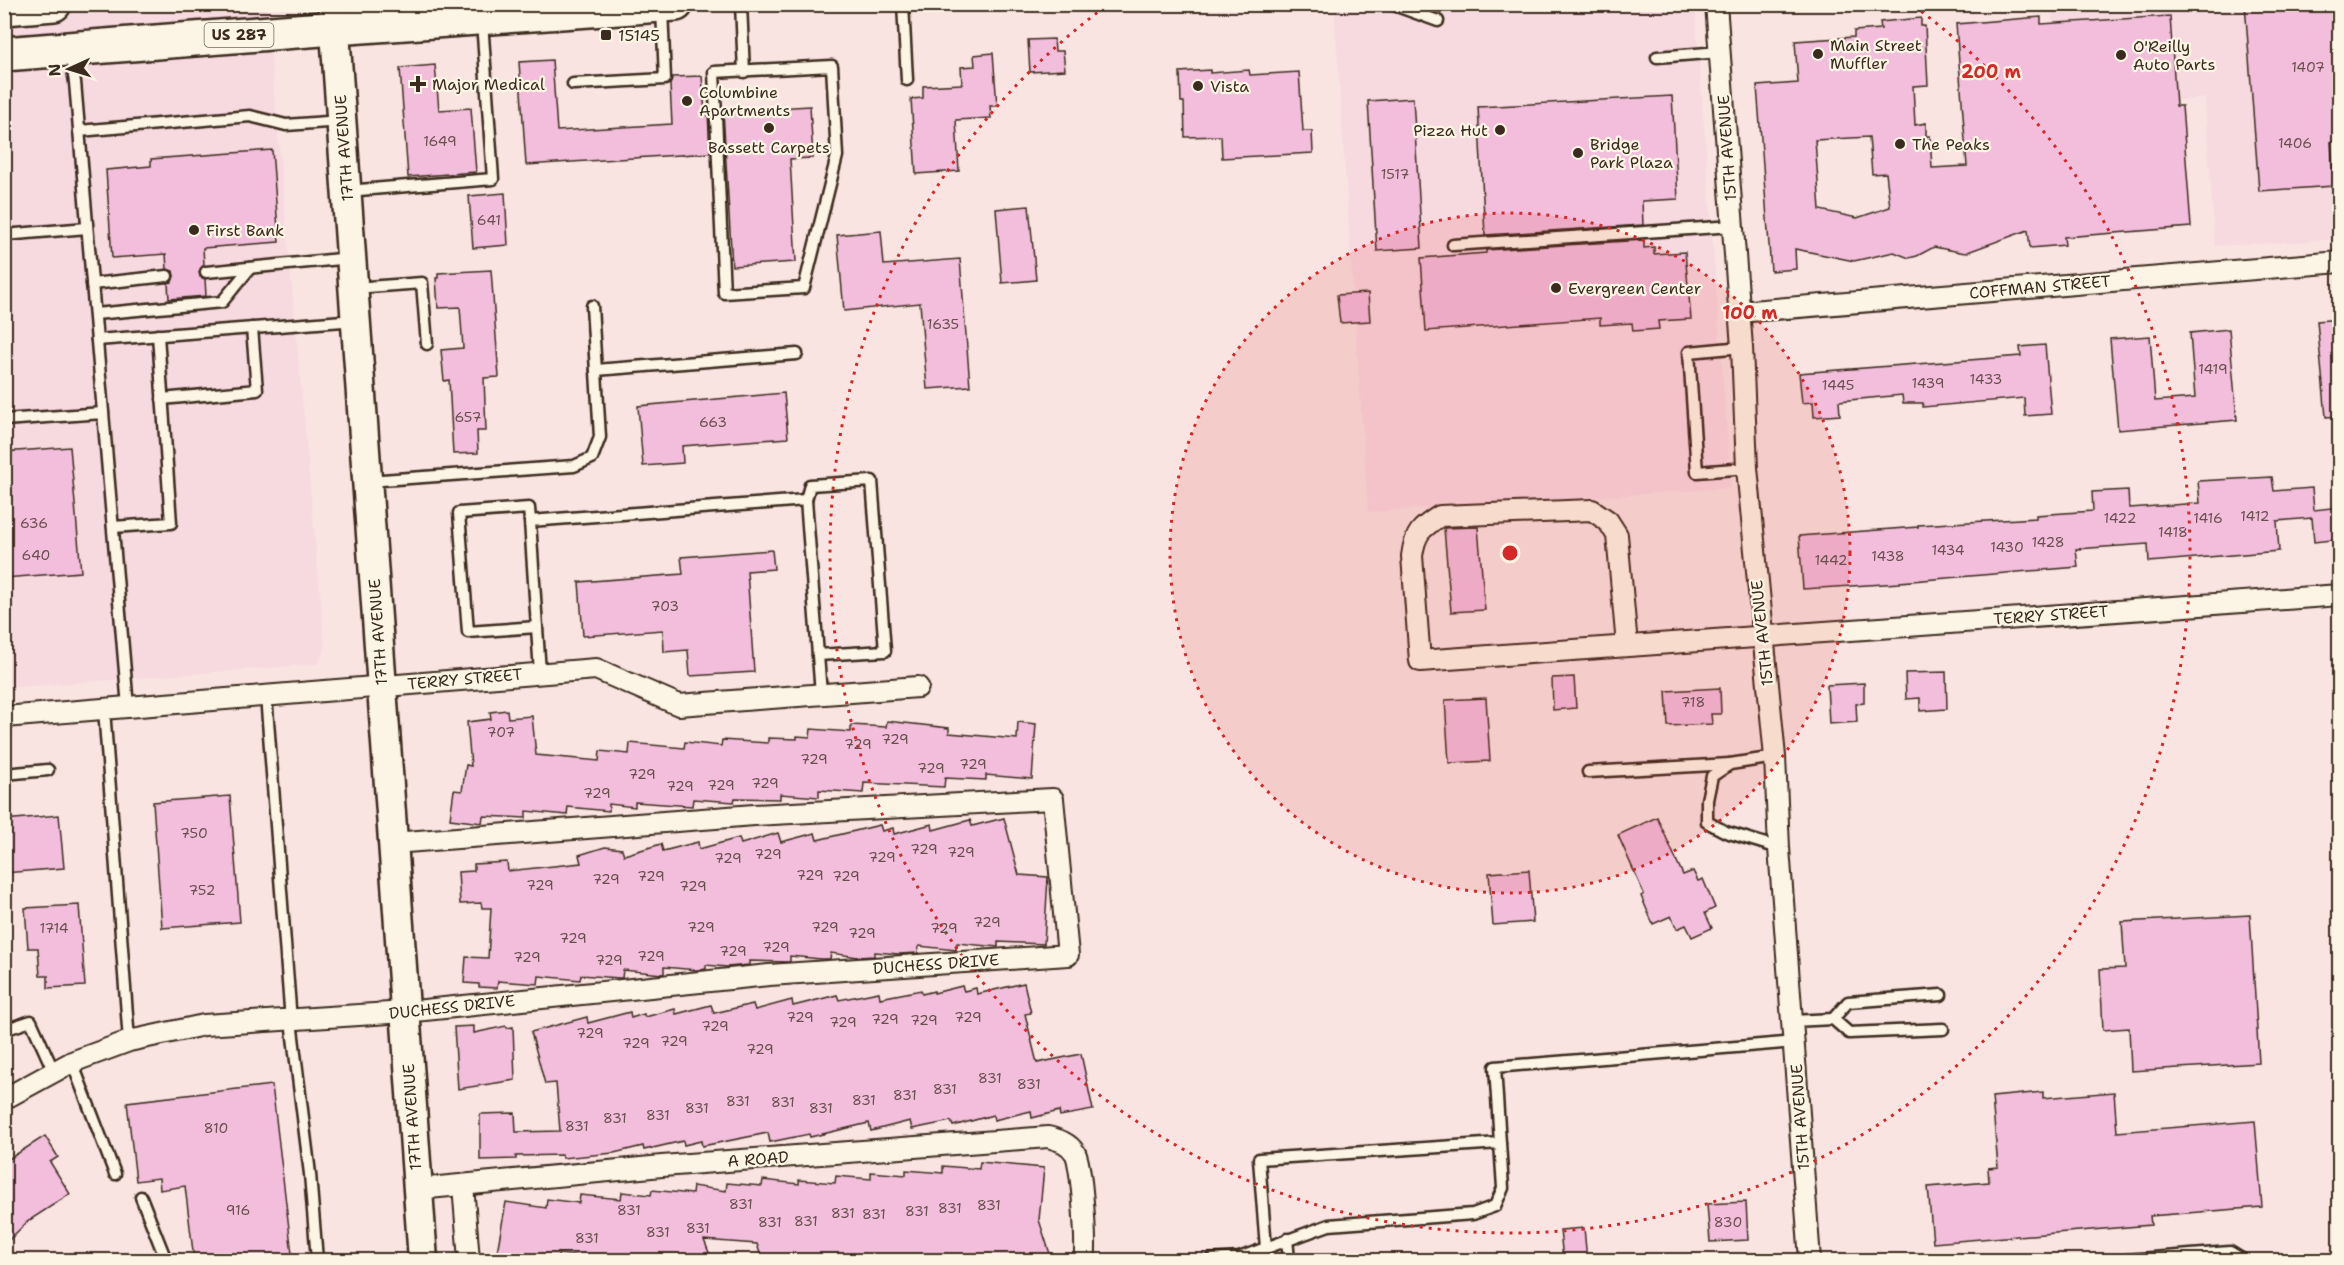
<svg xmlns="http://www.w3.org/2000/svg" width="2344" height="1265" font-family="'Shantell Sans',sans-serif">
	<style>
		.built { fill: #f7d9e0 }
		.building { fill: #f2bedc; stroke: #3b2a1e; stroke-width: 1.5; fill-rule: evenodd }
		.lines { fill: none; stroke-linecap: round; stroke-linejoin: round }
		.service-casing { stroke: #3b2a1e; stroke-width: 15 }
		.minor-casing { stroke: #3b2a1e; stroke-width: 24 }
		.secondary-casing { stroke: #3b2a1e; stroke-width: 33 }
		.trunk-casing { stroke: #3b2a1e; stroke-width: 38 }
		.service { stroke: #fcf5e5; stroke-width: 10 }
		.minor { stroke: #fcf5e5; stroke-width: 20 }
		.secondary { stroke: #fcf5e5; stroke-width: 28 }
		.trunk { stroke: #fcf5e5; stroke-width: 33 }
		.ring { fill: none; stroke: #d62828; stroke-width: 3; stroke-dasharray: 3 6 }
		.poi-dot { fill: #3b2a1e; stroke: #fcf5e5; stroke-width: 2 }
		.labels { text-anchor: middle; dominant-baseline: central; stroke-width: 4.5; stroke-linejoin: round; paint-order: stroke }
		.number-label { font-size: 14px; fill: #694f4e }
		.shield { fill: #fcf5e5; stroke: #75675a; stroke-width: 1.5 }
		.shield-label { font-size: 15px; font-weight: bold; fill: #3b2a1e }
		.poi-label { font-size: 16px; fill: #3b2a1e; stroke: #fcf5e5; text-anchor: start }
		.street-label { font-size: 16px; fill: #3b2a1e; stroke: #fcf5e5 }
		.centre { fill: #d62828; stroke: #fcf5e5; stroke-width: 3 }
		.ring-label { font-size: 18px; text-anchor: middle; font-weight: bold; fill: #d62828; stroke: #fcf5e5; stroke-width: 4.5; stroke-linejoin: round; paint-order: stroke }
	</style>
	<rect width="100%" height="100%" fill="#f9e4e2"/>
	<filter id="ink" filterUnits="userSpaceOnUse"><feTurbulence type="fractalNoise" baseFrequency=".0167" numOctaves="2"/><feDisplacementMap in="SourceGraphic" scale="12" xChannelSelector="R" yChannelSelector="G"/><feConvolveMatrix kernelMatrix="1 2 1 2 8 2 1 2 1" color-interpolation-filters="sRGB"/></filter>
	<g filter="url(#ink)">
		<g class="built">
			<polygon points="5,5 266,5 325,650 317,664 5,688"/>
			<polygon points="1334,5 1695,5 1731,488 1368,512"/>
			<polygon points="2051,5 2339,5 2339,239 2215,246 2205,98 2060,110"/>
		</g>
		<g class="building">
			<polygon points="2245,4 2340,4 2340,141 2331,142 2334,186 2259,191"/>
			<path d="M 2170,16 L 2176,106 L 2182,106 L 2191,227 L 2064,237 L 2065,245 L 2030,248 L 2028,230 L 1965,253 L 1934,247 L 1917,256 L 1909,258 L 1894,252 L 1854,261 L 1795,249 L 1796,269 L 1771,271 L 1757,86 L 1798,83 L 1795,41 L 1854,37 L 1854,31 L 1881,29 L 1880,22 L 1921,18 L 1921,26 L 1925,26 L 1928,85 L 1913,86 L 1915,125 L 1926,123 L 1926,136 L 1930,136 L 1932,168 L 1967,166 L 1956,24 L 2041,17 L 2041,24 ZM 1869,137 L 1872,174 L 1886,173 L 1890,207 L 1857,218 L 1820,210 L 1815,140 Z"/>
			<polygon points="1054,39 1055,51 1063,51 1065,70 1030,72 1028,40"/>
			<polygon points="993,53 997,106 990,106 991,118 956,120 959,171 916,174 911,99 923,98 923,86 962,84 961,67 975,66 974,55"/>
			<polygon points="552,60 557,131 672,124 670,85 672,77 702,76 705,112 708,112 710,153 526,165 519,62"/>
			<polygon points="435,65 439,110 471,108 476,172 408,177 400,68"/>
			<polygon points="1210,70 1210,73 1249,70 1250,75 1299,72 1303,131 1312,131 1313,153 1222,158 1221,136 1185,137 1184,102 1181,102 1180,72"/>
			<polygon points="1672,96 1678,199 1642,201 1643,225 1485,235 1478,107"/>
			<polygon points="1413,98 1422,248 1377,251 1368,101"/>
			<polygon points="810,106 813,158 790,159 796,262 732,266 723,111"/>
			<polygon points="272,150 279,242 203,248 204,265 199,272 200,277 205,279 206,296 169,299 168,283 172,282 174,276 173,271 167,269 166,254 112,258 106,170 151,166 151,159"/>
			<polygon points="505,193 508,245 473,248 469,196"/>
			<polygon points="1029,206 1036,280 1002,283 996,209"/>
			<polygon points="881,231 884,265 960,259 970,386 927,389 920,303 844,311 837,235"/>
			<polygon points="1644,240 1644,248 1654,247 1654,254 1685,252 1691,319 1658,321 1659,329 1633,331 1632,323 1600,325 1600,318 1426,331 1421,258 1486,253 1486,250"/>
			<polygon points="491,270 499,377 484,378 486,431 477,431 478,453 453,454 449,380 444,381 441,350 463,348 460,307 438,308 436,278 438,278 438,273"/>
			<polygon points="1368,293 1370,321 1340,323 1337,295"/>
			<polygon points="2340,319 2340,416 2326,417 2317,321"/>
			<polygon points="2229,329 2237,420 2118,430 2110,339 2150,336 2155,401 2195,398 2190,333"/>
			<polygon points="2045,345 2051,414 2025,416 2024,398 1923,407 1923,403 1903,403 1902,395 1839,401 1840,415 1814,417 1813,402 1802,403 1799,373 2021,356 2020,347"/>
			<polygon points="784,393 788,438 682,446 683,463 643,466 638,406"/>
			<polygon points="70,447 81,572 4,578 4,452"/>
			<polygon points="2272,477 2274,491 2312,488 2314,510 2340,507 2340,539 2314,542 2312,518 2277,521 2279,551 2149,562 2148,544 2076,549 2078,567 1900,582 1900,583 1803,589 1799,536 1918,527 1918,525 2036,518 2036,515 2093,511 2092,492 2128,490 2129,508 2200,503 2198,481"/>
			<polygon points="1478,527 1485,610 1451,612 1444,528"/>
			<polygon points="772,550 774,569 747,571 754,672 690,676 688,650 664,652 663,630 583,636 579,582 683,574 681,557"/>
			<polygon points="1946,672 1947,709 1920,711 1920,698 1906,699 1905,673"/>
			<polygon points="1574,677 1576,708 1553,710 1552,678"/>
			<polygon points="1864,683 1864,703 1856,704 1857,722 1829,724 1827,685"/>
			<polygon points="1720,688 1721,714 1711,714 1712,724 1668,726 1666,691"/>
			<polygon points="1486,698 1490,761 1449,763 1445,700"/>
			<polygon points="507,710 508,718 532,716 536,755 599,761 600,751 629,754 630,743 684,748 685,742 721,746 722,740 768,743 768,738 797,739 797,736 810,737 811,729 851,732 851,725 886,727 887,721 949,728 949,733 1017,739 1018,722 1036,724 1032,779 986,775 986,780 945,778 944,787 864,783 863,793 819,790 819,797 780,794 780,799 735,798 734,802 693,799 692,806 635,802 635,807 609,804 609,811 568,807 567,815 526,811 526,818 483,816 482,823 450,819 454,790 462,791 466,765 471,766 467,722 491,719 490,712"/>
			<polygon points="230,796 240,922 162,928 153,802"/>
			<polygon points="59,815 64,868 4,873 4,820"/>
			<polygon points="1657,817 1683,875 1693,871 1698,881 1703,879 1715,908 1705,913 1712,928 1692,937 1686,925 1677,929 1671,916 1653,924 1641,896 1644,894 1618,835"/>
			<polygon points="1004,818 1019,875 1048,877 1044,944 998,942 998,947 957,943 956,950 919,946 918,953 899,954 875,952 874,956 858,957 831,953 830,959 821,959 790,956 790,962 749,961 749,965 727,967 706,965 706,969 697,970 664,967 664,974 662,974 623,970 622,978 619,978 581,975 580,980 539,976 538,984 498,981 497,988 479,987 479,984 464,983 466,957 488,958 491,908 482,908 481,903 460,904 458,872 474,871 474,864 507,862 508,871 581,863 579,855 605,847 622,849 624,855 661,844 663,851 698,842 699,849 739,838 741,844 778,833 781,842 815,833 817,840 880,825 882,831 893,828 894,834 932,824 933,830 970,820 972,826"/>
			<polygon points="1529,870 1533,922 1493,925 1489,873"/>
			<polygon points="79,905 85,986 48,988 48,976 40,976 38,948 28,948 25,908"/>
			<polygon points="2250,915 2259,1063 2131,1071 2129,1028 2103,1030 2100,969 2125,968 2122,922"/>
			<polygon points="1024,983 1031,1013 1025,1014 1037,1063 1081,1054 1093,1110 1060,1116 1059,1111 1032,1118 1031,1111 994,1120 993,1115 953,1126 951,1121 912,1129 910,1121 871,1131 869,1123 810,1137 809,1134 770,1142 768,1133 702,1146 701,1141 684,1145 683,1141 644,1150 643,1146 614,1153 562,1158 562,1155 516,1156 516,1159 480,1160 480,1114 515,1113 516,1132 560,1131 556,1083 545,1084 531,1032 587,1017 588,1023 630,1012 631,1018 644,1014 645,1017 675,1009 676,1014 711,1005 714,1013 753,1004 755,1010 792,1000 793,1006 837,995 839,1000 879,992 880,998 921,990 922,994 934,991 934,993 962,986 964,991 976,988 977,994"/>
			<polygon points="474,1026 474,1033 506,1026 507,1028 513,1027 515,1080 458,1089 454,1027"/>
			<polygon points="272,1085 292,1254 241,1260 194,1260 185,1186 160,1190 159,1178 136,1181 127,1102"/>
			<polygon points="2043,1092 2043,1098 2114,1092 2117,1132 2255,1121 2262,1207 2150,1216 2151,1225 1933,1243 1928,1187 1989,1182 1988,1168 1998,1167 1992,1097"/>
			<polygon points="45,1136 58,1157 50,1162 70,1194 28,1221 4,1245 4,1162"/>
			<polygon points="980,1162 1044,1168 1039,1220 1052,1260 762,1260 757,1244 704,1240 712,1260 625,1260 558,1254 558,1258 497,1252 506,1202 546,1208 547,1199 579,1203 580,1195 621,1199 622,1192 651,1195 652,1190 692,1194 693,1186 726,1191 727,1183 762,1186 763,1180 799,1184 799,1180 835,1183 836,1176 871,1179 871,1172 906,1175 906,1170 943,1173 943,1166 979,1169"/>
			<polygon points="1746,1202 1748,1240 1710,1242 1707,1204"/>
			<polygon points="1584,1228 1587,1260 1563,1260 1560,1230"/>
		</g>
		<g class="lines">
			<g class="service-casing">
				<g id="service">
					<polyline points="741,4 744,72"/>
					<polyline points="903,4 907,80"/>
					<polyline points="1391,4 1438,21"/>
					<polyline points="70,53 75,82 128,707"/>
					<polyline points="1657,57 1720,52"/>
					<polygon points="832,66 837,156 804,288 724,293 714,72"/>
					<polyline points="573,84 665,79 662,9"/>
					<polyline points="79,131 250,116 286,125 341,121"/>
					<polyline points="347,191 493,179 482,21"/>
					<polyline points="4,235 87,228"/>
					<polyline points="1453,245 1733,226"/>
					<polyline points="206,272 351,258"/>
					<polyline points="92,284 167,276"/>
					<polyline points="354,288 422,283 427,344"/>
					<polyline points="95,314 222,302 250,268"/>
					<polyline points="97,340 356,320"/>
					<polyline points="1742,347 1689,352 1697,472 1747,468"/>
					<polyline points="596,370 797,354"/>
					<polyline points="162,399 257,390 252,328"/>
					<polyline points="4,420 103,413"/>
					<polyline points="368,481 574,466 592,458 600,437 592,306"/>
					<polyline points="806,500 810,485 872,481 885,651 818,655"/>
					<polyline points="530,521 529,508 459,513 468,632 537,627"/>
					<polyline points="113,527 171,523 158,335"/>
					<polyline points="540,673 530,521 806,500 821,694"/>
					<polyline points="266,695 291,1021 310,1174 317,1260"/>
					<polyline points="104,709 129,1041"/>
					<polyline points="1775,757 1730,764 1712,776 1707,800 1707,822 1726,832 1779,848"/>
					<polyline points="1588,772 1730,764"/>
					<polyline points="4,774 48,770"/>
					<polyline points="1833,1019 1848,1002 1941,995"/>
					<polyline points="1793,1021 1833,1019 1849,1033 1943,1029"/>
					<polyline points="4,1030 31,1021 54,1072"/>
					<polyline points="72,1062 115,1174"/>
					<polyline points="141,1197 166,1260"/>
					<polyline points="1287,1239 1289,1260"/>
					<polyline points="1266,1248 1329,1225 1473,1214 1495,1206 1503,1188 1495,1067 1795,1042"/>
					<polyline points="1210,1260 1239,1258 1266,1248 1259,1159 1500,1143"/>
					<polyline points="2126,1260 2230,1252 2243,1260"/>
				</g>
			</g>
			<g class="minor-casing">
				<g id="minor">
					<polyline points="1716,4 1742,347 1747,468 1775,757 1779,848 1810,1260"/>
					<polyline points="1739,312 2340,262"/>
					<path d="M 1627,645 L 1617,535 L 1608,521 L 1592,510 L 1440,516 C 1421,528 1415,533 1412,556 L 1420,661 L 2340,595"/>
					<polyline points="4,717 596,669 679,705 918,687"/>
					<polyline points="4,1099 72,1062 129,1041 204,1025 405,1012 769,975 1068,955 1053,799 754,815 393,843"/>
					<polyline points="463,1185 469,1260"/>
					<path d="M 418,1189 L 662,1166 L 1048,1137 C 1059,1140 1069,1143 1075,1153 C 1082,1164 1087,1247 1084,1260"/>
				</g>
			</g>
			<g class="secondary-casing">
				<polyline id="secondary" points="333,4 423,1260"/>
			</g>
			<g class="trunk-casing">
				<g id="trunk">
					<polyline points="4,8 54,4"/>
					<polyline points="4,54 334,28 676,4"/>
				</g>
			</g>
			<use href="#service" class="service"/>
			<use href="#minor" class="minor"/>
			<use href="#secondary" class="secondary"/>
			<use href="#trunk" class="trunk"/>
		</g>
	</g>
	<circle cx="1510" cy="553" r="340" fill="#d62828" fill-opacity=".12"/>
	<g class="ring">
		<circle cx="1510" cy="553" r="340"/>
		<path d="M1914 6A680 680 0 1 1 1106 6"/>
	</g>
	<g class="poi-dot">
		<rect x="600" y="29" width="12" height="12" rx="3"/>
		<circle cx="1818" cy="54" r="6"/>
		<circle cx="2121" cy="55" r="6"/>
		<path d="M415 75h6v6h6v6h-6v6h-6v-6h-6v-6h6z"/>
		<circle cx="1198" cy="86" r="6"/>
		<circle cx="687" cy="101" r="6"/>
		<circle cx="769" cy="128" r="6"/>
		<circle cx="1500" cy="130" r="6"/>
		<circle cx="1900" cy="144" r="6"/>
		<circle cx="1578" cy="153" r="6"/>
		<circle cx="194" cy="230" r="6"/>
		<circle cx="1556" cy="288" r="6"/>
	</g>
	<g class="labels">
		<g class="number-label">
			<text x="2308" y="67">1407</text>
			<text x="440" y="141">1649</text>
			<text x="2295" y="143">1406</text>
			<text x="1395" y="174">1517</text>
			<text x="489" y="220">641</text>
			<text x="943" y="324">1635</text>
			<text x="2213" y="369">1419</text>
			<text x="1986" y="379">1433</text>
			<text x="1928" y="383">1439</text>
			<text x="1838" y="385">1445</text>
			<text x="468" y="417">657</text>
			<text x="713" y="422">663</text>
			<text x="2255" y="516">1412</text>
			<text x="2120" y="518">1422</text>
			<text x="2208" y="518">1416</text>
			<text x="34" y="523">636</text>
			<text x="2173" y="532">1418</text>
			<text x="2048" y="542">1428</text>
			<text x="2007" y="547">1430</text>
			<text x="1948" y="550">1434</text>
			<text x="36" y="555">640</text>
			<text x="1888" y="556">1438</text>
			<text x="1831" y="560">1442</text>
			<text x="665" y="606">703</text>
			<text x="1693" y="702">718</text>
			<text x="501" y="732">707</text>
			<text x="895" y="739">729</text>
			<text x="858" y="744">729</text>
			<text x="814" y="759">729</text>
			<text x="973" y="764">729</text>
			<text x="931" y="768">729</text>
			<text x="642" y="774">729</text>
			<text x="765" y="783">729</text>
			<text x="721" y="785">729</text>
			<text x="680" y="786">729</text>
			<text x="597" y="793">729</text>
			<text x="194" y="833">750</text>
			<text x="924" y="849">729</text>
			<text x="961" y="852">729</text>
			<text x="768" y="854">729</text>
			<text x="882" y="857">729</text>
			<text x="728" y="858">729</text>
			<text x="810" y="875">729</text>
			<text x="651" y="876">729</text>
			<text x="846" y="876">729</text>
			<text x="606" y="879">729</text>
			<text x="540" y="885">729</text>
			<text x="693" y="886">729</text>
			<text x="202" y="890">752</text>
			<text x="987" y="922">729</text>
			<text x="701" y="927">729</text>
			<text x="825" y="927">729</text>
			<text x="54" y="928">1714</text>
			<text x="944" y="928">729</text>
			<text x="862" y="933">729</text>
			<text x="573" y="938">729</text>
			<text x="776" y="947">729</text>
			<text x="733" y="951">729</text>
			<text x="651" y="956">729</text>
			<text x="527" y="957">729</text>
			<text x="609" y="960">729</text>
			<text x="800" y="1017">729</text>
			<text x="968" y="1017">729</text>
			<text x="885" y="1019">729</text>
			<text x="924" y="1020">729</text>
			<text x="843" y="1022">729</text>
			<text x="715" y="1026">729</text>
			<text x="590" y="1033">729</text>
			<text x="674" y="1041">729</text>
			<text x="636" y="1043">729</text>
			<text x="760" y="1049">729</text>
			<text x="990" y="1078">831</text>
			<text x="1029" y="1084">831</text>
			<text x="945" y="1089">831</text>
			<text x="905" y="1095">831</text>
			<text x="864" y="1100">831</text>
			<text x="738" y="1101">831</text>
			<text x="783" y="1102">831</text>
			<text x="697" y="1108">831</text>
			<text x="821" y="1108">831</text>
			<text x="658" y="1115">831</text>
			<text x="615" y="1118">831</text>
			<text x="577" y="1126">831</text>
			<text x="216" y="1128">810</text>
			<text x="741" y="1204">831</text>
			<text x="989" y="1205">831</text>
			<text x="950" y="1208">831</text>
			<text x="238" y="1210">916</text>
			<text x="629" y="1210">831</text>
			<text x="917" y="1211">831</text>
			<text x="843" y="1213">831</text>
			<text x="874" y="1214">831</text>
			<text x="806" y="1221">831</text>
			<text x="770" y="1222">831</text>
			<text x="1728" y="1222">830</text>
			<text x="698" y="1228">831</text>
			<text x="658" y="1232">831</text>
			<text x="587" y="1238">831</text>
		</g>
		<rect class="shield" x="204.5" y="23" width="69" height="24" rx="4.5"/>
		<g class="shield-label">
			<text x="239" y="35">US 287</text>
		</g>
		<g class="poi-label">
			<text x="618" y="35">15145</text>
			<text x="1830" y="45">Main Street<tspan x="1830" dy="18">Muffler</tspan></text>
			<text x="2133" y="46">O'Reilly<tspan x="2133" dy="18">Auto Parts</tspan></text>
			<text x="432" y="84">Major Medical</text>
			<text x="1210" y="86">Vista</text>
			<text x="699" y="92">Columbine<tspan x="699" dy="18">Apartments</tspan></text>
			<text x="1488" y="130" text-anchor="end">Pizza Hut</text>
			<text x="1590" y="144">Bridge<tspan x="1590" dy="18">Park Plaza</tspan></text>
			<text x="1912" y="144">The Peaks</text>
			<text x="769" y="147" text-anchor="middle">Bassett Carpets</text>
			<text x="206" y="230">First Bank</text>
			<text x="1568" y="288">Evergreen Center</text>
		</g>
		<g class="street-label">
			<text transform="translate(344 148) rotate(-94)">17TH AVENUE</text>
			<text transform="translate(1727 148) rotate(-94)">15TH AVENUE</text>
			<text transform="translate(2040 287) rotate(-5)">COFFMAN STREET</text>
			<text transform="translate(2051 615) rotate(-4)">TERRY STREET</text>
			<text transform="translate(378 632) rotate(-94)">17TH AVENUE</text>
			<text transform="translate(1762 633) rotate(-96)">15TH AVENUE</text>
			<text transform="translate(465 679) rotate(-5)">TERRY STREET</text>
			<text transform="translate(936 964) rotate(-4)">DUCHESS DRIVE</text>
			<text transform="translate(452 1007) rotate(-6)">DUCHESS DRIVE</text>
			<text transform="translate(412 1117) rotate(-94)">17TH AVENUE</text>
			<text transform="translate(1800 1117) rotate(-94)">15TH AVENUE</text>
			<text transform="translate(758 1159) rotate(-4)">A ROAD</text>
		</g>
	</g>
	<circle cx="1510" cy="553" r="9" class="centre"/>
	<g class="ring-label">
		<text x="1991" y="78">200 m</text>
		<text x="1750" y="319">100 m</text>
	</g>
	<rect width="2344" height="1265" fill="none" stroke="#fcf5e5" stroke-width="24"/>
	<rect x="12" y="12" width="2320" height="1241" fill="none" stroke="#3b2a1e" stroke-width="2" filter="url(#ink)"/>
	<g transform="translate(69 69) rotate(266)" stroke="#fcf5e5" stroke-width="4.5" paint-order="stroke">
	<path d="M0-4.5L10 22L0 15L-10 22Z" fill="#3b2a1e"/>
	<text y="-9" font-size="16" font-weight="bold" text-anchor="middle" fill="#3b2a1e">N</text>
	</g>
</svg>
